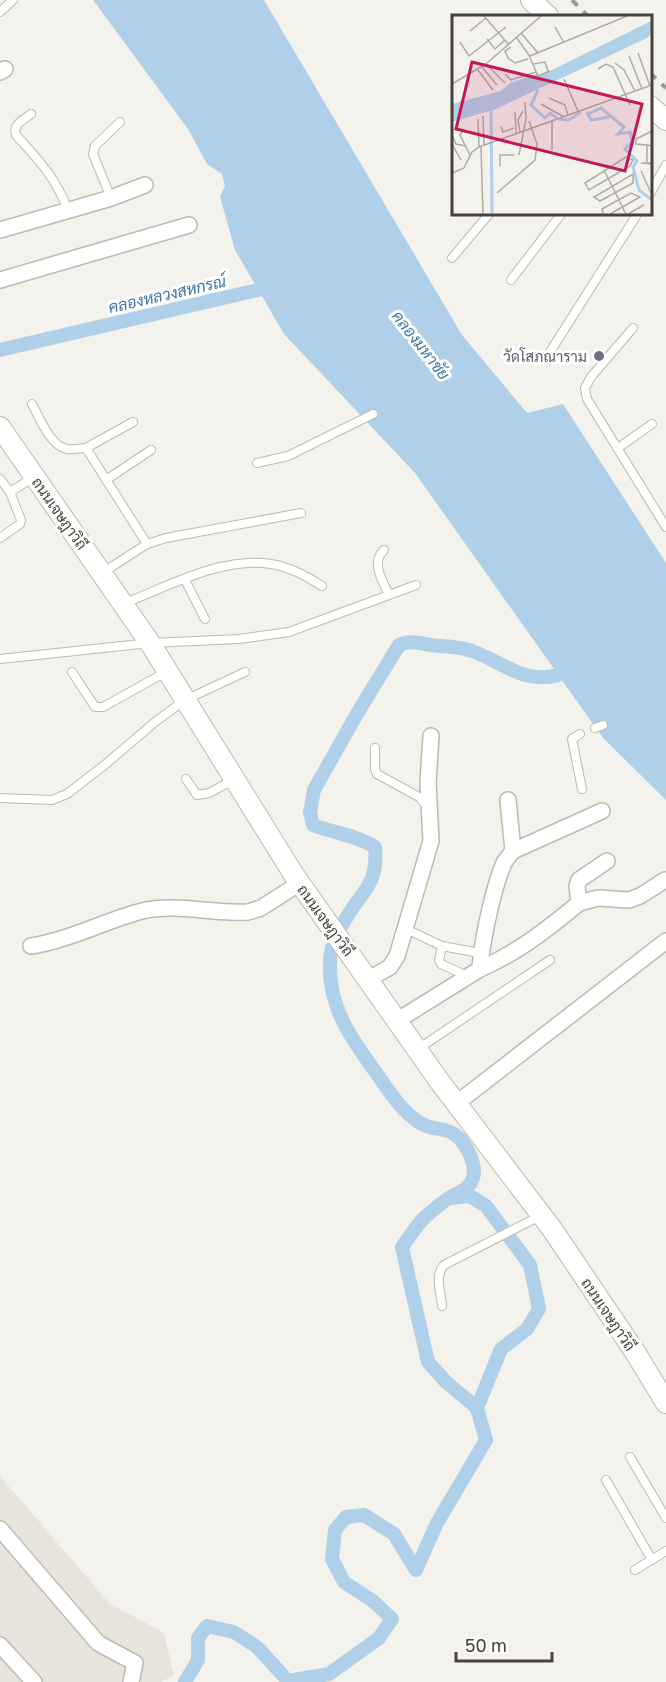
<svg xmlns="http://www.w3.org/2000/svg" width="666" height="1682" font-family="'Golos Text',Sarabun,sans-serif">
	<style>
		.residential { fill: #e7e4db }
		.water { fill: #b0d0e9 }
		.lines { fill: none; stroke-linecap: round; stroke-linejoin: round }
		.canal { stroke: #b0d0e9; stroke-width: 14 }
		.service-casing { stroke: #bfbaaf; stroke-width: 10 }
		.minor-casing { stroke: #bfbaaf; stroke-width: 18 }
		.tertiary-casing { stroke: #bfbaaf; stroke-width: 22 }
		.service { stroke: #fff; stroke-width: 8 }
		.minor { stroke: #fff; stroke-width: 15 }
		.tertiary { stroke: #fff; stroke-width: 20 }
		.rail { stroke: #999; stroke-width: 4; stroke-dasharray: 8 8; stroke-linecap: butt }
		.worship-dot { fill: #6b7280; stroke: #fff; stroke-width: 2 }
		.labels { text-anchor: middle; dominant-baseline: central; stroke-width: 6; stroke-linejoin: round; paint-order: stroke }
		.worship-label { font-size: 15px; fill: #5b616d; stroke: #fff; text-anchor: end }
		.street-label { font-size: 15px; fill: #48433a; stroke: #fff }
		.water-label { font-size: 16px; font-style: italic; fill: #3f78a8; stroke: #fff }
		.inset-river { fill: none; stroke: #b0d0e9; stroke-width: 3 }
		.inset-road { fill: none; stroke: #afaca5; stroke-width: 1.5 }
		.view { fill: #c2185b; fill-opacity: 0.15; stroke: #c2185b; stroke-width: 3 }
		.inset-edge { fill: none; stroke: #48433a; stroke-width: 3 }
	</style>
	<rect width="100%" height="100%" fill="#f4f2ec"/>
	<polygon class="residential" points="0,1476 109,1603 164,1633 174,1675 161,1682 0,1682"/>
	<polygon class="water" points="93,0 264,0 462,335 527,413 563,404 666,563 666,800 603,738 415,473 284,334 235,250 220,197 225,186 222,174 207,164 188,129"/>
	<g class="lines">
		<g class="canal">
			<polyline points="0,350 275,286"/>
			<path d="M 343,924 C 358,893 379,888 375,847 C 357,835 333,833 313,825 L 310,812 L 314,790 L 358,712 L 399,645 C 410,640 419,643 431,645 C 445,647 458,646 472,651 C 501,661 524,685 558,675"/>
			<path d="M 333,945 C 330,952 330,959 330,967 C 329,1009 354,1042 377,1074 C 389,1091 402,1112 420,1123 C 434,1132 447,1125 461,1140 C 468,1149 477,1166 473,1178 C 469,1190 459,1192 449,1198 C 441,1203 432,1211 424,1218 C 416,1226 409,1238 402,1247 L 428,1362 L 446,1382 L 477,1408"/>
			<polyline points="185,1682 198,1660 198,1638 207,1626 234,1632 257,1647 288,1681 329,1674 379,1638 392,1619 373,1601 344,1582 332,1559 335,1530 346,1517 364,1515 394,1534 416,1570 437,1523 486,1440 477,1408 501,1349 527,1329 539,1309 530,1265 486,1206 470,1196 449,1198"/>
		</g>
		<g class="service-casing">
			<g id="service">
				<polyline points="0,12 13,0"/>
				<path d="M 31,114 C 24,120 12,124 16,135 C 40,162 54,175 68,210"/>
				<polyline points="650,194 666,165"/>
				<polyline points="111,198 93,154 95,146 120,122"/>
				<polyline points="452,258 490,213"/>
				<polyline points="511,280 562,213"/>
				<polyline points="633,328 591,377 585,388 587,399 666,527"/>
				<polyline points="550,352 638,213"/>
				<path d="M 32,404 C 40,418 50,446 67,449 C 73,450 80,448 86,448"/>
				<polyline points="133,422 86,448 147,544"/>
				<polyline points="618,448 652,424"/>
				<polyline points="257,463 288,456 373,414"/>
				<polyline points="0,479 10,492 21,520 20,524 0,538"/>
				<polyline points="106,480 151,450"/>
				<polyline points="10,492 34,477"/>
				<path d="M 384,550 C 370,563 383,581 389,595"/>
				<polyline points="102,573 147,544 166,538 301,513"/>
				<polyline points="185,580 205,619"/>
				<path d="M 125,603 C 169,586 223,556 271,564 C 290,567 306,576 322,586"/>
				<polyline points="0,659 150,643 239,639 289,632 416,585"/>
				<polyline points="72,672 95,707 103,707 166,672"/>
				<polyline points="595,728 603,725"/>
				<polyline points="580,734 572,739 582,789"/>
				<polyline points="375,748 375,769 377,774 419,797 428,807"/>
				<polyline points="186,779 197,795 209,793 233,780"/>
				<polyline points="0,798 52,800 67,794 107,763 155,722 185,700 245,672"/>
				<polyline points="406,929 442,946 439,960 441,964 467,976"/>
				<polyline points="442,946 474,952"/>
				<polyline points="418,1049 550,960"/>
				<path d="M 442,1306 C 441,1292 434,1276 444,1265 L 540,1216"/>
				<polyline points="630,1457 666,1518"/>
				<polyline points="606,1480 652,1560"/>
				<polyline points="635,1570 666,1551"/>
			</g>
		</g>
		<g class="minor-casing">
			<g id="minor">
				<polyline points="0,72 5,69"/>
				<polyline points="0,230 111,198 145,185"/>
				<polyline points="0,280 189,225"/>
				<polyline points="513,851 602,811"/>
				<polyline points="579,903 598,898 629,900 640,896 665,880"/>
				<path d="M 31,946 C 70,940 104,921 142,911 C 176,903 214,914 248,912 L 261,908 L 300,883"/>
				<path d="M 480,969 C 517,953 548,929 579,903 L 577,886 L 579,880 L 607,861"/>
				<polyline points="369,979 390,967 397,956 431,841 428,782 431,736"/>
				<path d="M 398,1020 L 480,969 C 481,944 494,885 504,863 C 506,859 510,855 513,851 L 508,800"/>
				<polyline points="457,1103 666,941"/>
				<polyline points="0,1529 98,1643 135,1663 131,1682"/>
				<polyline points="0,1645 34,1682"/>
			</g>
		</g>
		<g class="tertiary-casing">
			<g id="tertiary">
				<polyline points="531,0 548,16"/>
				<polyline points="650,106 666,120"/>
				<polyline points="0,427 150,643 294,875 440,1082 552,1229 635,1352 666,1403"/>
			</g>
		</g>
		<use href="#service" class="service"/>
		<use href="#minor" class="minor"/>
		<use href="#tertiary" class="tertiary"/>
		<g class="rail">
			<polyline points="572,0 588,16"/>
			<polyline points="650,73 666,88"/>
		</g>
	</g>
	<circle class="worship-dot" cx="599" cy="356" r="6"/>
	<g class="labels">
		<g class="worship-label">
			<text x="587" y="356">วัดโสภณาราม</text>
		</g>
		<g class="street-label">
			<text transform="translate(60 513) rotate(55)">ถนนเจษฎาวิถี</text>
			<text transform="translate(326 920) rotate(54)">ถนนเจษฎาวิถี</text>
			<text transform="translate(609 1314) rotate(56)">ถนนเจษฎาวิถี</text>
		</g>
		<g class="water-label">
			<text transform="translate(167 294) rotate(-13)">คลองหลวงสหกรณ์</text>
			<text transform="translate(421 345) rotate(52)">คลองมหาชัย</text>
		</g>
	</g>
	<g transform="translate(452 15)">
		<rect width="200" height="200" fill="#f4f2ec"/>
		<path d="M 199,6 L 199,19 L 195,23 L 44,94 L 0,107 L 0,89 L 49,76 L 58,68 L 84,59 L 88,61 Z" fill="#b0d0e9"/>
		<path class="inset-river" d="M 86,75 L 79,90 L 93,103 L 98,98 L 105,103M 39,91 L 40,199M 135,97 L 139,105 L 157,102M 136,99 L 149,93 L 172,112 L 166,119 L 178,117 L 180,127 L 173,134 L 185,146 L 181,152 L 187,175 L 200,185M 107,104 L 117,105 L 129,97"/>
		<path class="inset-road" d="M 32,1 L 57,30M 103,12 L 112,28M 18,16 L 34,3M 69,18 L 86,38M 64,22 L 77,40 L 86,61 L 98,56M 35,24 L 43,34 L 53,25M 8,27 L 17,41 L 54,12M 59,32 L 53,36 L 56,43 L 63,48 L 76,44M 186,38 L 198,71M 78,41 L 175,1M 177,41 L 190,74M 163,48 L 172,55 L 183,76M 34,49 L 53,68M 81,49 L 93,47 L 96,56M 30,52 L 45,70M 146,54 L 154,49 L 161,52 L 178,90M 26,55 L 41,75M 53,59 L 59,65 L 84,57M 112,64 L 126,96M 0,69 L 34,49 L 89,1M 97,83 L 113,90 L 116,100M 89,89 L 112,102M 63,97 L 64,118M 31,101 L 32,130M 26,104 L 27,132M 49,111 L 51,117 L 62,113M 11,115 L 8,120 L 18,140M 68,117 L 66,105 L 71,96M 0,120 L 4,129 L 14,131M 0,129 L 9,145M 195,130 L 184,129 L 184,124 L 200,116M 29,131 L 31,199M 100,135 L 100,106M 67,140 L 74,104 L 73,87M 174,142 L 181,145 L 178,151 L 137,175 L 133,168 ZM 200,148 L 189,148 L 200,149M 195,149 L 195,130 L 200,131M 48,151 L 48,140 L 62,140M 152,155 L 174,199M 189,156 L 200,180M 0,158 L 12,153 L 20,137 L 27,132 L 200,70M 181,159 L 181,168 L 148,186 L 142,182 ZM 45,178 L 83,145 L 85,129 L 77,106M 151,199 L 150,194 L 179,178 L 188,182 L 158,199M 176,199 L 192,190"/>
		<path class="view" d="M 20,47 L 190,89 L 173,156 L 4,114 Z"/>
		<rect width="200" height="200" class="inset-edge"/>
	</g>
	<path d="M456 1652v9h96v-9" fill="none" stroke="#48433a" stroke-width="3"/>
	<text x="465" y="1652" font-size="18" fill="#48433a" stroke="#ffffff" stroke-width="4.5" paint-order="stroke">50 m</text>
</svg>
